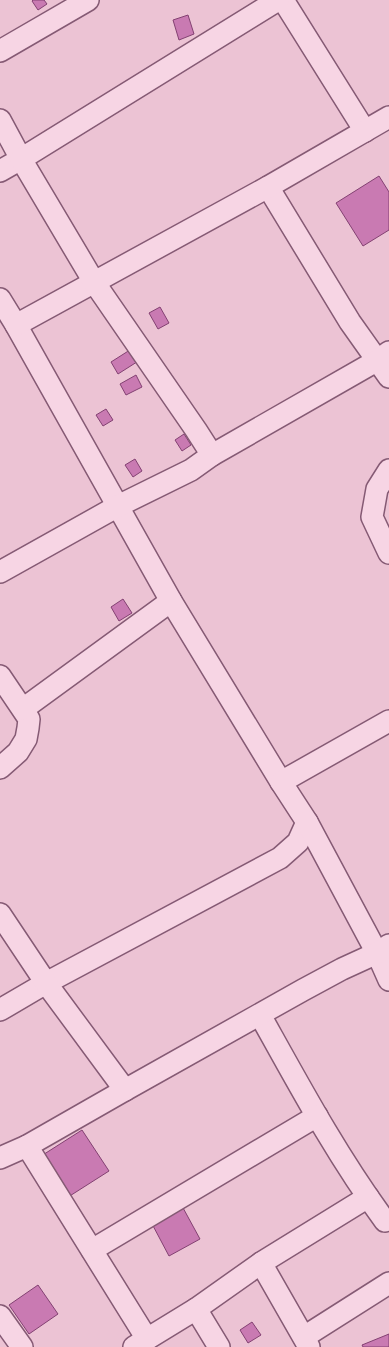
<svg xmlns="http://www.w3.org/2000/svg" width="389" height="1347" font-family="'Crimson Pro',serif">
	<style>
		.building { fill: #c97ab2; stroke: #834172 }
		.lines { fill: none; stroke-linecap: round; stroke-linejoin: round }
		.street-casing { stroke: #855a74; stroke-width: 24 }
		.street { stroke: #f7d5e4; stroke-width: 21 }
	</style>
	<rect width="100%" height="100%" fill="#ecc3d4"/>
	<g class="building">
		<polygon points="33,0 44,0 47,4 38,10 32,1"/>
		<polygon points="188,15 194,34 179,40 173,20"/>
		<polygon points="379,176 389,192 389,230 363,246 336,203"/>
		<polygon points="160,307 169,323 158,329 149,313"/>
		<polygon points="133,348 140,360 118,374 111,362"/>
		<polygon points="136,375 142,387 126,395 120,384"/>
		<polygon points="106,409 113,420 103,426 96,415"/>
		<polygon points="184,434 191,445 182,451 175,440"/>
		<polygon points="135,459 142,471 133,477 125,465"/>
		<polygon points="123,599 132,613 119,621 111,607"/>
		<polygon points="82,1130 109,1171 65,1199 38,1158"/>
		<polygon points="182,1206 200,1239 169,1256 151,1222"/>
		<polygon points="38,1285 58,1314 29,1334 9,1305"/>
		<polygon points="252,1322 261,1335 248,1343 240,1330"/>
		<polygon points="389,1334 389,1347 363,1347 362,1345"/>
	</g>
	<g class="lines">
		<g class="street-casing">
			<g id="street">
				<polyline points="283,0 365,131"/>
				<polyline points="0,51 88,0"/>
				<polyline points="0,120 21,159 0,171"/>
				<polyline points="268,187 350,322 389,377"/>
				<polyline points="0,299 16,325 171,601 281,782 307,822 298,842 280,858 46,983 0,1010"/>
				<polyline points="16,325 268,187 389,117"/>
				<polyline points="212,455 378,360 389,352"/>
				<polyline points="389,470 377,489 372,517 389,553"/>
				<polyline points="0,572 118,506 191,470 212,455 196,430 94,282 21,159 278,0"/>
				<polyline points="0,676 29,719 28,728 26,739 18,752 0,768"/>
				<polyline points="23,709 171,601"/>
				<polyline points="281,782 389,721"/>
				<polyline points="307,822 377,953 389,980"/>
				<polyline points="0,914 46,983 125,1090"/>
				<path d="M 260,1015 C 299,1085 337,1156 385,1221"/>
				<polyline points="27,1146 147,1339"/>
				<polyline points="0,1158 27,1146 125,1090 303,990 342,969 377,953 389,945"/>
				<polyline points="92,1250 317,1116"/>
				<polyline points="261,1263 309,1347"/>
				<polyline points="196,1309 219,1347"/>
				<polyline points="0,1316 22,1347"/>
				<polyline points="304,1337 389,1283"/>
				<polyline points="134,1347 196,1309 261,1263 368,1197"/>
			</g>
		</g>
		<use href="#street" class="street"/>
	</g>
</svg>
